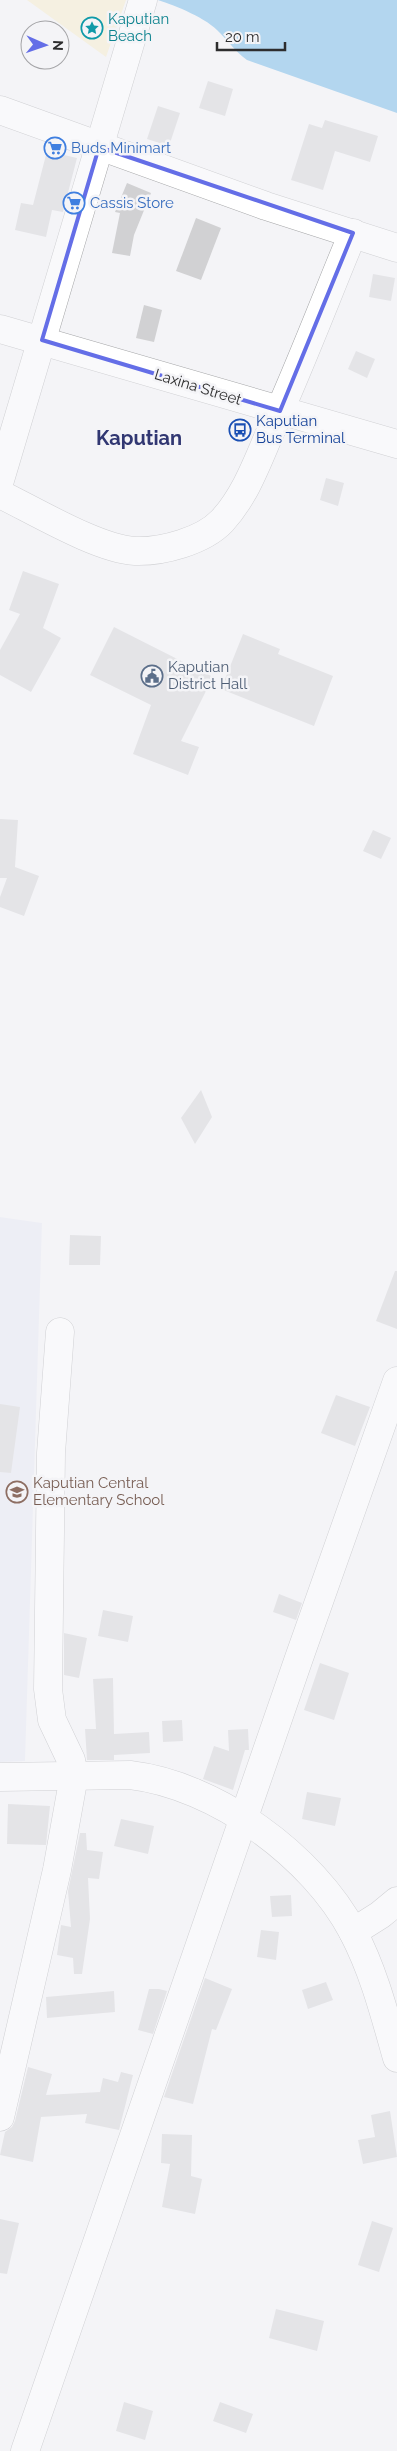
<svg xmlns="http://www.w3.org/2000/svg" width="397" height="2451" font-family="Raleway,sans-serif">
	<style>
		.built { fill: #e5e7f1 }
		.sand { fill: #f5ebc6 }
		.water { fill: #64b1e4 }
		.building { fill: #d1d1d3 }
		.lines { fill: none; stroke-linecap: round; stroke-linejoin: round }
		.minor-casing { stroke: #a5a6a8; stroke-width: 29 }
		.major-casing { stroke: #a5a6a8; stroke-width: 29 }
		.minor { stroke: #fff; stroke-width: 28 }
		.major { stroke: #fff; stroke-width: 28 }
		.marked { fill: none; stroke: #646ee7; stroke-width: 4; stroke-linejoin: round }
		.labels { text-anchor: middle; dominant-baseline: central; stroke-width: 5; stroke-linejoin: round; paint-order: stroke }
		.culture-label { font-size: 15px; fill: #0d838f; stroke: #f4f4f7; text-anchor: start }
		.shop-label { font-size: 15px; fill: #366cbe; stroke: #f4f4f7; text-anchor: start }
		.street-label { font-size: 15px; fill: #2d2d2e; stroke: #f4f4f7 }
		.transit-label { font-size: 15px; fill: #164399; stroke: #f4f4f7; text-anchor: start }
		.service-label { font-size: 15px; fill: #4e5e75; stroke: #f4f4f7; text-anchor: start }
		.education-label { font-size: 15px; fill: #785e54; stroke: #f4f4f7; text-anchor: start }
		.district-label { font-size: 20px; font-weight: bold; fill: #313772; stroke: #f4f4f7 }
	</style>
	<rect width="100%" height="100%" fill="#f4f4f7"/>
	<polygon class="built" points="0,1217 42,1223 25,1761 0,1762"/>
	<polygon class="sand" points="27,0 126,0 106,57"/>
	<path class="water" d="M 158,0 L 397,0 L 397,113 L 247,60 C 235,51 230,43 220,33 C 207,18 176,6 158,0 Z"/>
	<g class="building">
		<polygon points="208,81 233,89 225,116 199,108"/>
		<polygon points="158,106 180,113 169,146 147,139"/>
		<polygon points="325,120 378,136 370,162 335,151 323,190 291,180 309,124 322,128"/>
		<polygon points="47,151 77,158 63,212 52,210 46,237 15,230 21,203 33,205"/>
		<polygon points="127,183 151,193 134,235 130,256 112,253 120,213 115,212"/>
		<polygon points="196,218 221,228 201,280 176,271"/>
		<polygon points="373,274 395,278 391,301 369,297"/>
		<polygon points="144,305 162,310 154,342 136,338"/>
		<polygon points="356,351 375,359 367,378 348,369"/>
		<polygon points="326,478 344,483 338,506 320,500"/>
		<polygon points="23,571 59,584 43,628 61,638 31,692 0,675 0,650 20,614 9,610"/>
		<polygon points="114,627 213,677 181,741 199,747 188,775 133,754 151,705 90,675"/>
		<polygon points="243,634 280,649 278,654 333,676 314,726 221,689"/>
		<polygon points="0,819 18,820 15,867 39,876 24,916 0,907 0,897 7,878 0,878"/>
		<polygon points="373,830 391,838 381,859 363,851"/>
		<polygon points="201,1090 212,1117 195,1144 181,1118"/>
		<polygon points="70,1235 101,1236 100,1265 69,1265"/>
		<polygon points="395,1271 397,1271 397,1329 376,1321"/>
		<polygon points="336,1395 370,1407 355,1446 321,1433"/>
		<polygon points="0,1404 20,1407 11,1473 0,1472"/>
		<polygon points="279,1594 302,1603 296,1620 273,1612"/>
		<polygon points="103,1610 133,1616 128,1642 98,1636"/>
		<polygon points="64,1633 87,1638 79,1678 64,1675"/>
		<polygon points="320,1663 349,1673 334,1720 304,1710"/>
		<polygon points="113,1678 114,1734 149,1732 150,1753 114,1755 114,1760 87,1760 85,1729 96,1729 93,1679"/>
		<polygon points="182,1720 183,1741 163,1742 162,1721"/>
		<polygon points="248,1729 249,1750 245,1750 233,1790 203,1779 214,1746 229,1751 228,1730"/>
		<polygon points="307,1792 341,1798 335,1826 302,1819"/>
		<polygon points="8,1804 50,1806 46,1845 7,1844"/>
		<polygon points="121,1819 154,1826 148,1854 114,1846"/>
		<polygon points="80,1833 86,1833 87,1850 103,1852 99,1879 88,1878 90,1919 82,1974 74,1974 73,1958 57,1955 61,1925 71,1927 68,1891"/>
		<polygon points="291,1895 292,1916 272,1917 270,1896"/>
		<polygon points="261,1930 279,1932 276,1960 257,1957"/>
		<polygon points="205,1978 232,1989 216,2030 212,2029 193,2104 164,2097"/>
		<polygon points="326,1982 333,2000 308,2009 302,1990"/>
		<polygon points="149,1989 159,1989 167,1991 153,2034 138,2030"/>
		<polygon points="114,1991 115,2012 47,2018 46,1997"/>
		<polygon points="28,2067 52,2074 46,2095 100,2092 103,2078 118,2082 121,2072 133,2075 119,2130 85,2123 87,2114 41,2117 33,2162 0,2155 5,2132 12,2127 15,2121"/>
		<polygon points="390,2111 397,2157 363,2164 358,2140 375,2137 371,2115"/>
		<polygon points="162,2134 192,2135 191,2176 202,2179 195,2214 162,2207 170,2164 161,2163"/>
		<polygon points="0,2219 19,2223 7,2274 0,2273"/>
		<polygon points="372,2221 393,2228 379,2272 358,2265"/>
		<polygon points="276,2309 324,2321 317,2351 269,2338"/>
		<polygon points="124,2402 153,2411 145,2440 116,2431"/>
		<polygon points="220,2402 253,2414 246,2433 213,2421"/>
	</g>
	<g class="lines">
		<g class="minor-casing">
			<g id="minor">
				<polyline points="0,110 266,206 397,248"/>
				<polyline points="0,480 143,0"/>
				<path d="M 0,494 C 35,511 98,549 135,551 C 162,552 203,541 222,521 C 246,495 258,460 272,428 C 301,364 326,298 353,233"/>
				<path d="M 0,1777 L 130,1775 C 216,1785 313,1856 353,1932 C 374,1972 385,2016 397,2058"/>
				<polyline points="353,1932 380,1915 397,1901"/>
				<polyline points="0,2117 57,1870 74,1776 71,1760 52,1720 48,1689 51,1453 60,1332"/>
				<polyline points="25,2451 299,1658 397,1381"/>
			</g>
		</g>
		<g class="major-casing">
			<polyline id="major" points="0,329 397,444"/>
		</g>
		<use href="#minor" class="minor"/>
		<use href="#major" class="major"/>
	</g>
	<path d="M0 0H397V2451H0ZM 99,147 L 353,233 L 280,411 L 42,340 Z" fill="#f4f4f7" fill-opacity=".55" fill-rule="evenodd"/>
	<path class="marked" d="M 99,147 L 353,233 L 280,411 L 42,340 Z"/>
	<defs>
		<g id="sight-ring" transform="scale(1.125)"><circle r="9.5" fill="#f4f4f7" stroke="#0f9aa8" stroke-width="1.5"/><path d="M0-6L1.8-2.2L6-1.7L2.9 1.2L3.7 5.4L0 3.3L-3.7 5.4L-2.9 1.2L-6-1.7L-1.8-2.2Z" fill="#0f9aa8"/></g>
		<g id="supermarket-ring" transform="scale(1.125)"><circle r="9.5" fill="#f4f4f7" stroke="#3f7fe0" stroke-width="1.5"/><path d="M-6-5.5h2.5l.6 2H6L4.5 2H-2.5L-4.4-4H-6ZM-1.5 3.2a1.3 1.3 0 1 0 .1 0ZM3 3.2a1.3 1.3 0 1 0 .1 0Z" fill="#3f7fe0"/></g>
		<g id="bus-ring" transform="scale(1.125)"><circle r="9.5" fill="#f4f4f7" stroke="#1a4fb4" stroke-width="1.5"/><path d="M-5-6H5V4H4V6H2V4H-2V6H-4V4H-5ZM-3.5-4V0h7V-4ZM-3.5 1.2v1.5H-2V1.2ZM2 1.2v1.5H3.5V1.2Z" fill="#1a4fb4"/></g>
		<g id="civic-ring" transform="scale(1.125)"><circle r="9.5" fill="#f4f4f7" stroke="#5c6f8a" stroke-width="1.5"/><path d="M-.6-6.5H3V-4.5H.6V-3L4-1V1h2V6H-6V1h2V-1L-.6-3ZM-1.2 2.5V6h2.4V2.5Z" fill="#5c6f8a"/></g>
		<g id="school-ring" transform="scale(1.125)"><circle r="9.5" fill="#f4f4f7" stroke="#8d6e63" stroke-width="1.5"/><path d="M0-5L7-2L0 1L-7-2ZM-4 1L0 2.5L4 1V4Q0 6-4 4Z" fill="#8d6e63"/></g>
	</defs>
	<g fill-rule="evenodd">
		<use href="#sight-ring" x="92" y="28"/>
		<use href="#supermarket-ring" x="55" y="148"/>
		<use href="#supermarket-ring" x="74" y="203"/>
		<use href="#bus-ring" x="240" y="430"/>
		<use href="#civic-ring" x="152" y="676"/>
		<use href="#school-ring" x="17" y="1492"/>
	</g>
	<g class="labels">
		<g class="culture-label">
			<text x="108" y="19">Kaputian<tspan x="108" dy="17">Beach</tspan></text>
		</g>
		<g class="shop-label">
			<text x="71" y="148">Buds Minimart</text>
			<text x="90" y="203">Cassis Store</text>
		</g>
		<g class="street-label">
			<text transform="translate(198 387) rotate(17)">Laxina Street</text>
		</g>
		<g class="transit-label">
			<text x="256" y="421">Kaputian<tspan x="256" dy="17">Bus Terminal</tspan></text>
		</g>
		<g class="service-label">
			<text x="168" y="667">Kaputian<tspan x="168" dy="17">District Hall</tspan></text>
		</g>
		<g class="education-label">
			<text x="33" y="1483">Kaputian Central<tspan x="33" dy="17">Elementary School</tspan></text>
		</g>
		<g class="district-label">
			<text x="139" y="438">Kaputian</text>
		</g>
	</g>
	<g transform="translate(45 45) rotate(92)"><circle r="24" fill="#f4f4f7" stroke="#a4a4a7"/>
	<path d="M0-4L9 19L0 12L-9 19Z" fill="#646ee7"/>
	<text y="-8" font-size="14" font-weight="bold" text-anchor="middle" fill="#2d2d2e">N</text>
	</g>
	<path d="M217 42v8h68v-8" fill="none" stroke="#2d2d2e" stroke-width="2.5"/>
	<text x="225" y="42" font-size="15" fill="#2d2d2e" stroke="#f4f4f7" stroke-width="4" paint-order="stroke">20 m</text>
</svg>
